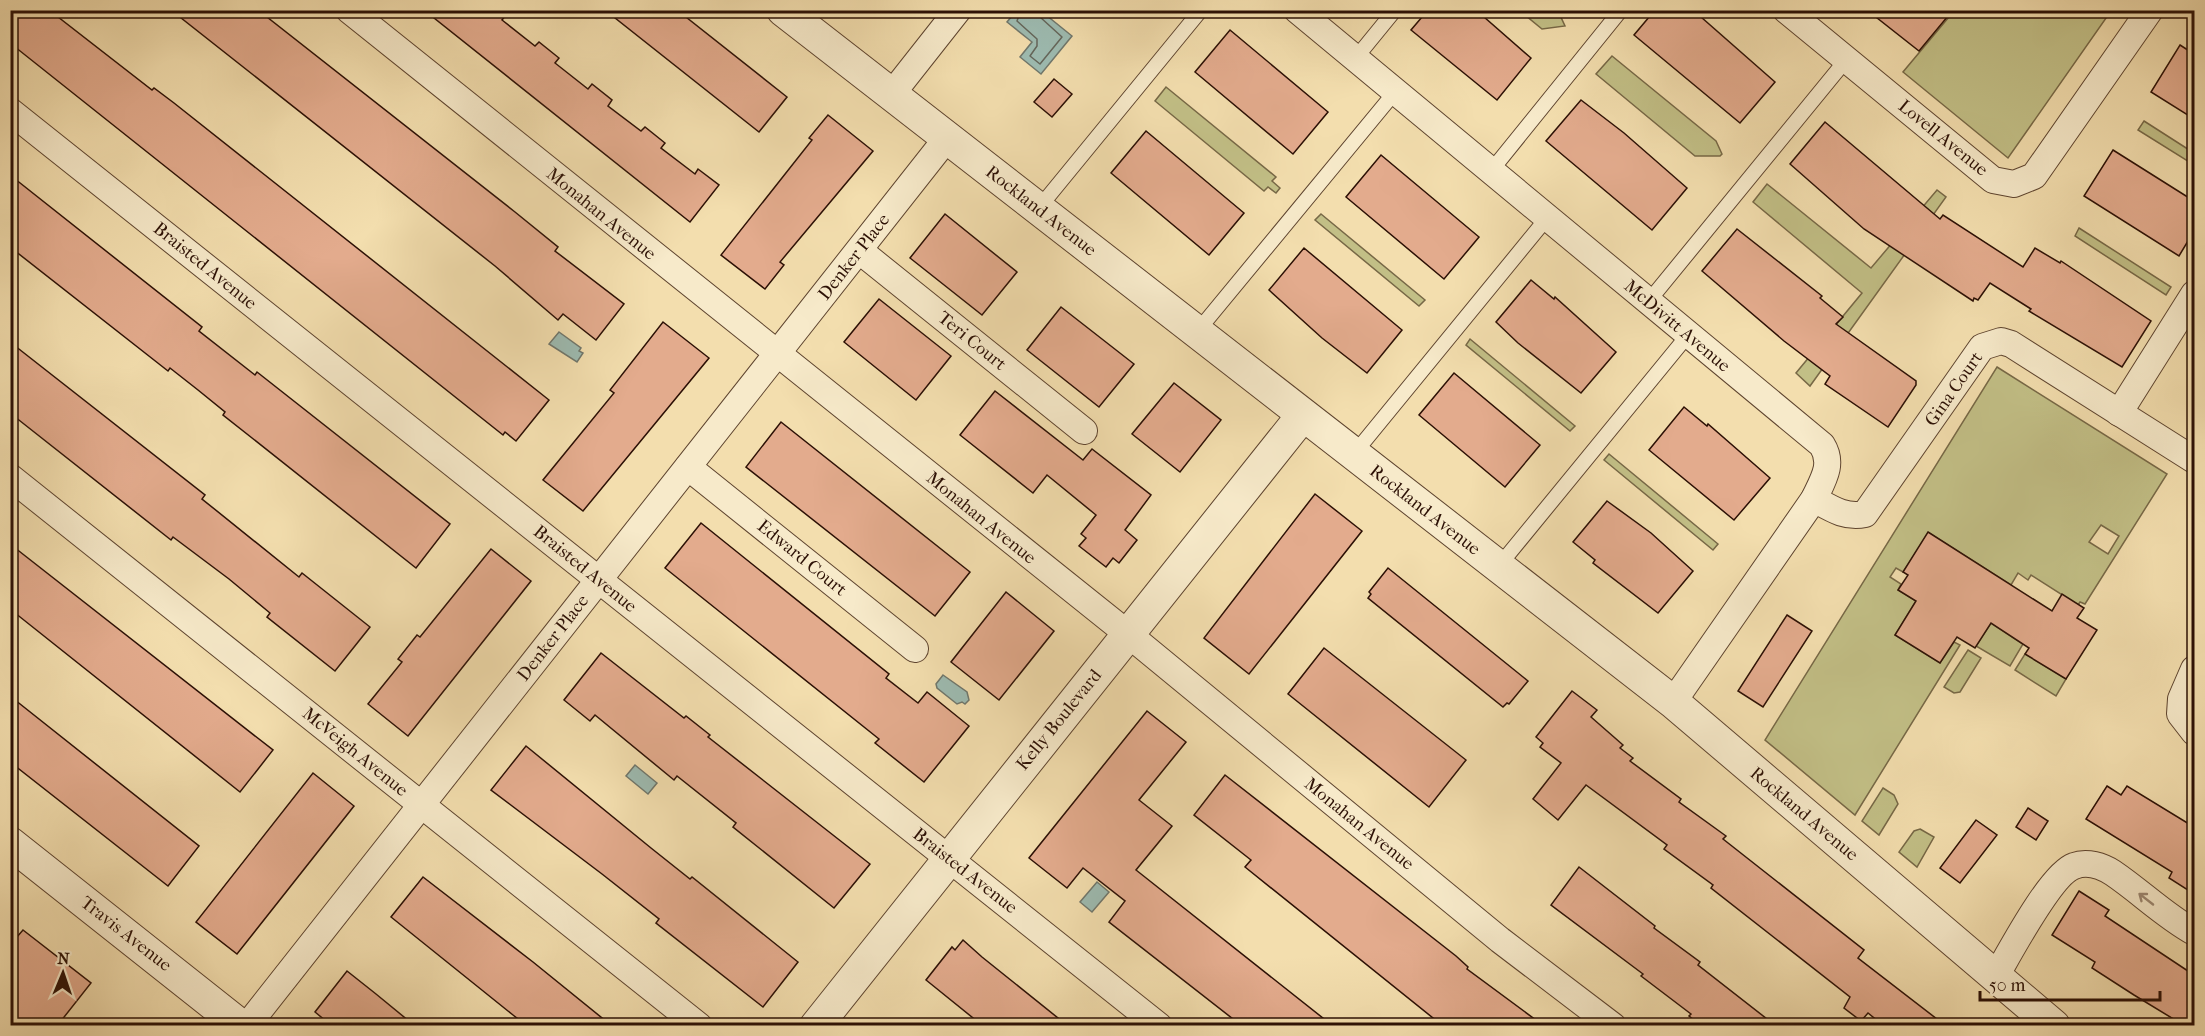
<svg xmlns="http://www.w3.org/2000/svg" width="2205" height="1036" font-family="'IM FELL French Canon',serif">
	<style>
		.green { fill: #c2bf86; stroke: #776846; stroke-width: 1.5; fill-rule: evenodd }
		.water { fill: #9dbbb1; stroke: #70776c; stroke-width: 1.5 }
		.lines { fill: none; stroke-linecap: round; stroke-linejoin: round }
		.shore { stroke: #64665b; stroke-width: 1.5 }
		.building { fill: #e3ab8d; stroke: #2c1005; stroke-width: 1.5 }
		.service-casing { stroke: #5e442f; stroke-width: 16 }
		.minor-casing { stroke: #5e442f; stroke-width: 28 }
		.tertiary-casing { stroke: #5e442f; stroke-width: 34 }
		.service { stroke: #f7eaca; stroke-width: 14 }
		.minor { stroke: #f7eaca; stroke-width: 26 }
		.tertiary { stroke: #f7eaca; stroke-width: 32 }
		.oneway { stroke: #9c8871 }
		.labels { text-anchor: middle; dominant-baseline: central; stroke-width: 4.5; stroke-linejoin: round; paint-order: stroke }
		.street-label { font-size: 18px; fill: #2c1005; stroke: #f7eaca }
	</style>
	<rect width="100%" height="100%" fill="#f3deae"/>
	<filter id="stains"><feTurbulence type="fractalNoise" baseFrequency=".00333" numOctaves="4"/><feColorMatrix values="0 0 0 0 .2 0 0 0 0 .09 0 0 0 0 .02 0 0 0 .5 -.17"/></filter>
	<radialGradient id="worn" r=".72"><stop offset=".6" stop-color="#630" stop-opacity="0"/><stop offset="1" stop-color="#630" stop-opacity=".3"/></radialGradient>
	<g class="green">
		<polygon points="1520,11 1558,11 1565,26 1542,29"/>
		<polygon points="1954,11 1954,10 2111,11 2008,158 1903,72"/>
		<polygon points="1612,56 1716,141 1722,154 1720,156 1695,156 1596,74"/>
		<polygon points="1166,87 1276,177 1272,181 1280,188 1276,193 1268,187 1264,191 1155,101"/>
		<polygon points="2144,121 2194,153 2194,165 2138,130"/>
		<polygon points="1767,184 1871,268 1937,190 1946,197 1810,386 1796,373 1862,293 1753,202"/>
		<polygon points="1321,214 1425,300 1419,306 1315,220"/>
		<polygon points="2079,228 2171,287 2166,295 2075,236"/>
		<polygon points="1470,339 1575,426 1570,431 1466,345"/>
		<path d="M 1997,367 L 2167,474 L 2085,604 L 2080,602 L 2078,605 L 2031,575 L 2028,580 L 2018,573 L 2011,585 L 1929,533 L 1903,572 L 1896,568 L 1890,577 L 1901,584 L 1898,590 L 1916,601 L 1895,635 L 1940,663 L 1954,642 L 1960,645 L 1855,815 L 1765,740 ZM 2101,525 L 2119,536 L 2108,554 L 2089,542 Z"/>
		<polygon points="1609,454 1718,544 1713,550 1604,460"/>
		<polygon points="1991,623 2023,644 2010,666 1976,646"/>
		<polygon points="1968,650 1981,658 1960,692 1954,693 1944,687"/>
		<polygon points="2025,654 2066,679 2056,696 2015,670"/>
		<polygon points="1883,788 1894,795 1898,804 1879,835 1862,821"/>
		<polygon points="1920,829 1934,837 1917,867 1899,852 1914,831"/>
	</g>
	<g class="water">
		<polygon points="1017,10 1041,11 1072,36 1041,74 1020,57 1032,42 1007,22"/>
		<polygon points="559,332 581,348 579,351 583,353 577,362 549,344"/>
		<polygon points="943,675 967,692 969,700 965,704 962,702 957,704 937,688 936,684"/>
		<polygon points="635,765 657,783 648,794 626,776"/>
		<polygon points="1097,882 1109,892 1092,912 1080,902"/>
	</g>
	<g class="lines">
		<polyline class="shore" points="1021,10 1017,21 1037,39 1037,46 1030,56 1040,64 1062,37 1040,17 1038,10"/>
	</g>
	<g class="building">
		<polygon points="18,10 49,10 152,90 154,88 174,103 549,400 516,441 505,432 503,435 10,43 10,20"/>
		<polygon points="171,10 258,10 515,212 558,247 555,251 624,304 596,340 563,314 558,320 495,266"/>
		<polygon points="424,10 510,10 502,20 535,46 539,42 559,58 555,63 588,89 592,84 612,100 608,106 641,131 645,127 665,143 661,148 695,174 698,169 719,185 690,222"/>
		<polygon points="605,10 677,10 787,97 759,132"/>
		<polygon points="1428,10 1476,10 1531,58 1497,100 1411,30"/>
		<polygon points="1655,10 1693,10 1775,82 1740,123 1634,35"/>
		<polygon points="1867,10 1953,10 1919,51"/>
		<polygon points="1230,30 1328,112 1293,154 1195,72"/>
		<polygon points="2180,45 2194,54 2194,119 2151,92"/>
		<polygon points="1054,79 1072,94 1052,117 1034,102"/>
		<polygon points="1581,100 1624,133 1687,188 1652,230 1546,141"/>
		<polygon points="828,115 873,151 780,262 784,265 765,289 721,255 812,140 809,138"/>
		<polygon points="1825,122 1940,219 1943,215 2023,267 2035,248 2060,263 2061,261 2151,321 2122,367 2029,311 2031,309 1990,283 1978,300 1974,298 1973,301 1864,229 1790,164"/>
		<polygon points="1146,131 1244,213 1209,255 1111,173"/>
		<polygon points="2113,150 2194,201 2194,231 2179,256 2084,196"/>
		<polygon points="1381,155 1479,237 1444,279 1346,197"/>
		<polygon points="10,175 202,327 199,331 255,375 257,372 450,524 416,568 223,415 225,412 198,390 170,368 168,371 10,247"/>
		<polygon points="945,214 1017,272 982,315 910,258"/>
		<polygon points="1737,229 1822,296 1820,298 1843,317 1836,324 1916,381 1916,385 1888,427 1825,384 1830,376 1784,341 1702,271"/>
		<polygon points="1304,248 1402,330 1367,373 1322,338 1269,290"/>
		<polygon points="1531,280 1554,299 1555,297 1616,352 1581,393 1518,343 1496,322"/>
		<polygon points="879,299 951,356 916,400 844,342"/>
		<polygon points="1061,307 1134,364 1099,407 1027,350"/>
		<polygon points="663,322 709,358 583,511 543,480 614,393 610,390"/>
		<polygon points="10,342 205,495 202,499 299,577 302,573 370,627 335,671 267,617 270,613 229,579 173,537 171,540 10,413"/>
		<polygon points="1454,373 1540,445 1505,487 1419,415"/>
		<polygon points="1174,383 1221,420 1180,472 1132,434"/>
		<polygon points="995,391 1083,460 1092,449 1151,495 1125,530 1137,540 1119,563 1113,558 1106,567 1079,546 1086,538 1081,534 1096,515 1047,475 1033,493 960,435"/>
		<polygon points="1684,407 1707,426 1708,424 1770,478 1734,520 1649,450"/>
		<polygon points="781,422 970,572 935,616 746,467"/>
		<polygon points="1315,494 1362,531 1249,674 1204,638"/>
		<polygon points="1607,501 1651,533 1693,571 1658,613 1593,563 1595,560 1573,542"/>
		<polygon points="701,523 889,674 886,678 918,703 927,692 969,726 924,782 875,743 879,739 665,568"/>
		<polygon points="1928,532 2052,611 2062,594 2084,608 2077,618 2097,630 2066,679 2025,654 2029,648 1991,623 1975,648 1957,637 1940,663 1895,635 1916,601 1898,590 1908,575 1903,572"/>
		<polygon points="10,544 273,750 240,792 10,609"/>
		<polygon points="491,549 531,581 408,736 368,704 402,662 398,659 417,635 420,637"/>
		<polygon points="1388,568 1528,681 1509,704 1507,703 1503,707 1368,598 1371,594 1369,592"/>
		<polygon points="1006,592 1054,631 999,700 951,662"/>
		<polygon points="1787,615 1812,631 1763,707 1738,691"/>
		<polygon points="1324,648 1466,760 1429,807 1288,694"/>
		<polygon points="601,653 684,718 686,716 710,735 708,737 870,864 834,908 733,827 736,823 677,776 674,780 595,715 590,721 564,700"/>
		<polygon points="1572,691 1597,710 1591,717 1623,745 1620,748 1633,758 1630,761 1681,799 1679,802 1726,836 1723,839 1864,950 1858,958 1946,1026 1884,1026 1868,1013 1861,1021 1844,1008 1850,997 1711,888 1713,885 1664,849 1667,845 1586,785 1558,820 1533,799 1561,763 1540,747 1543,743 1536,737"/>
		<polygon points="10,696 199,846 168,886 10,762"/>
		<polygon points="1147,711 1186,742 1139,800 1172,826 1136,870 1333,1026 1242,1026 1109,922 1125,901 1083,868 1067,888 1029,858"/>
		<polygon points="526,746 651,848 690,879 692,877 798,962 763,1007 656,923 659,919 602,874 491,790"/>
		<polygon points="313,773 354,806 237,954 196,922"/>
		<polygon points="1225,775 1456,956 1468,967 1467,969 1544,1026 1443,1026 1245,867 1251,860 1194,815"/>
		<polygon points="2107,786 2121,795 2127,786 2194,827 2194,894 2169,878 2172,872 2086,819"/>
		<polygon points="2028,808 2048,821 2036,840 2016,827"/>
		<polygon points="1976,820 1997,835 1960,883 1940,868"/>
		<polygon points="1579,867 1655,926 1654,928 1700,962 1698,965 1776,1026 1701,1026 1689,1016 1691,1014 1641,976 1643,974 1551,905"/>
		<polygon points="423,877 533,962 612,1026 527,1026 513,1015 391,917"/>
		<polygon points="2079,891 2109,910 2105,916 2194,975 2194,1026 2185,1026 2134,995 2092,968 2095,962 2052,935"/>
		<polygon points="23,930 91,983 57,1026 10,1026 10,945"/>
		<polygon points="963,940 982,957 1068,1026 983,1026 926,980 952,947 955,950"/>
		<polygon points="347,971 376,994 415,1026 332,1026 315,1012"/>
	</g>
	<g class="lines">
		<g class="service-casing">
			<g id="service">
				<polyline points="1355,59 1395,10"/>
				<polyline points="1491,171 1621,10"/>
				<polyline points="1038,209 1201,10"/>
				<polyline points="1648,302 1846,60"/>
				<polyline points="1196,333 1395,92"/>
				<polyline points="1353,455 1547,218"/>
				<polyline points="1498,567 1688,335"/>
			</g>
		</g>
		<g class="minor-casing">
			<g id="minor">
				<polyline points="349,10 1128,634 1500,940 1613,1026"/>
				<path d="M 1297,10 L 1822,445 C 1834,464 1823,480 1814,499 L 1673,702"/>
				<polyline points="1786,10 1993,180 2014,184 2034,176 2150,10"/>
				<polyline points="891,95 958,10"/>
				<polyline points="10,111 1159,1026"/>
				<polyline points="860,251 1084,431"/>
				<polyline points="2119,413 2194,294"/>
				<polyline points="688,467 915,649"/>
				<polyline points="10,477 699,1026"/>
				<path d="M 1814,499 C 1832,509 1845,518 1865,514 L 1982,347 L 2001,341 L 2011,344 L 2194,460"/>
				<polyline points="2194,669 2181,699 2180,714 2194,732"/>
				<path d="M 1996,976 C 2010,952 2051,874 2074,866 C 2087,861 2102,866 2113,873 C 2141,892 2165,916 2194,932"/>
				<polyline points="247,1026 947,138"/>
			</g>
		</g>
		<g class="tertiary-casing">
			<g id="tertiary">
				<polyline points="783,10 1673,702 2054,1026"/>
				<polyline points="10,843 241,1026"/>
				<polyline points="816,1026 1303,415"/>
			</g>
		</g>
		<use href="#service" class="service"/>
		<use href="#minor" class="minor"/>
		<use href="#tertiary" class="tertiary"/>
	</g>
	<defs><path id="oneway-shaft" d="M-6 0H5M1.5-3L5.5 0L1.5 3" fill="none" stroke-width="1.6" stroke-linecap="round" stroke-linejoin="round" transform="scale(1.5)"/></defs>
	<use class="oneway" href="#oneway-shaft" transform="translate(2146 899) rotate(-142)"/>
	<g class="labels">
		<g class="street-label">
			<text transform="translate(1943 138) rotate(39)">Lovell Avenue</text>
			<text transform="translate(1041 211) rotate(38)">Rockland Avenue</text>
			<text transform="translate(601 214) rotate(39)">Monahan Avenue</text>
			<text transform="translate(854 257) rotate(-52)">Denker Place</text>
			<text transform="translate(205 266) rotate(39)">Braisted Avenue</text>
			<text transform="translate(1677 326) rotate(40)">McDivitt Avenue</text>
			<text transform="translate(972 341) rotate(39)">Teri Court</text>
			<text transform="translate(1954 389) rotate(-55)">Gina Court</text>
			<text transform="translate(1425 510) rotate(38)">Rockland Avenue</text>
			<text transform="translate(981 518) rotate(39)">Monahan Avenue</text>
			<text transform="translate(802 558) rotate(39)">Edward Court</text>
			<text transform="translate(585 569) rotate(39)">Braisted Avenue</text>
			<text transform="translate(553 638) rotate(-52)">Denker Place</text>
			<text transform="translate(1059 720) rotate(-51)">Kelly Boulevard</text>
			<text transform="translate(355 752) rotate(39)">McVeigh Avenue</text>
			<text transform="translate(1804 814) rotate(40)">Rockland Avenue</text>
			<text transform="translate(1359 824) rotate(39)">Monahan Avenue</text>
			<text transform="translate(965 871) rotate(38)">Braisted Avenue</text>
			<text transform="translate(126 934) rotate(38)">Travis Avenue</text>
		</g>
	</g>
	<rect width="2205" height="1036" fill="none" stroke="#f3deae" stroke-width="36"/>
	<rect x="12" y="12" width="2181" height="1012" fill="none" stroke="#2c1005" stroke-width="3"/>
	<rect x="18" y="18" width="2169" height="1000" fill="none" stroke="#2c1005" stroke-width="1.5"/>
	<g transform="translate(63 973) rotate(2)" stroke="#f7eaca" stroke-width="4.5" paint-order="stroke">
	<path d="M0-4.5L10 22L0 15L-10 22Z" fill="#2c1005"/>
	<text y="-9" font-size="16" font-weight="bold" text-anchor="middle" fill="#2c1005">N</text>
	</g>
	<path d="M1980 991v9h180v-9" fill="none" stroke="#2c1005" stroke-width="3"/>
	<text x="1989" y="991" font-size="18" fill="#2c1005" stroke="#f7eaca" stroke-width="4.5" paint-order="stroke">50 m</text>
	<rect width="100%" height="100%" filter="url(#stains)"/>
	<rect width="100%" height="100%" fill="url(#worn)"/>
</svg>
